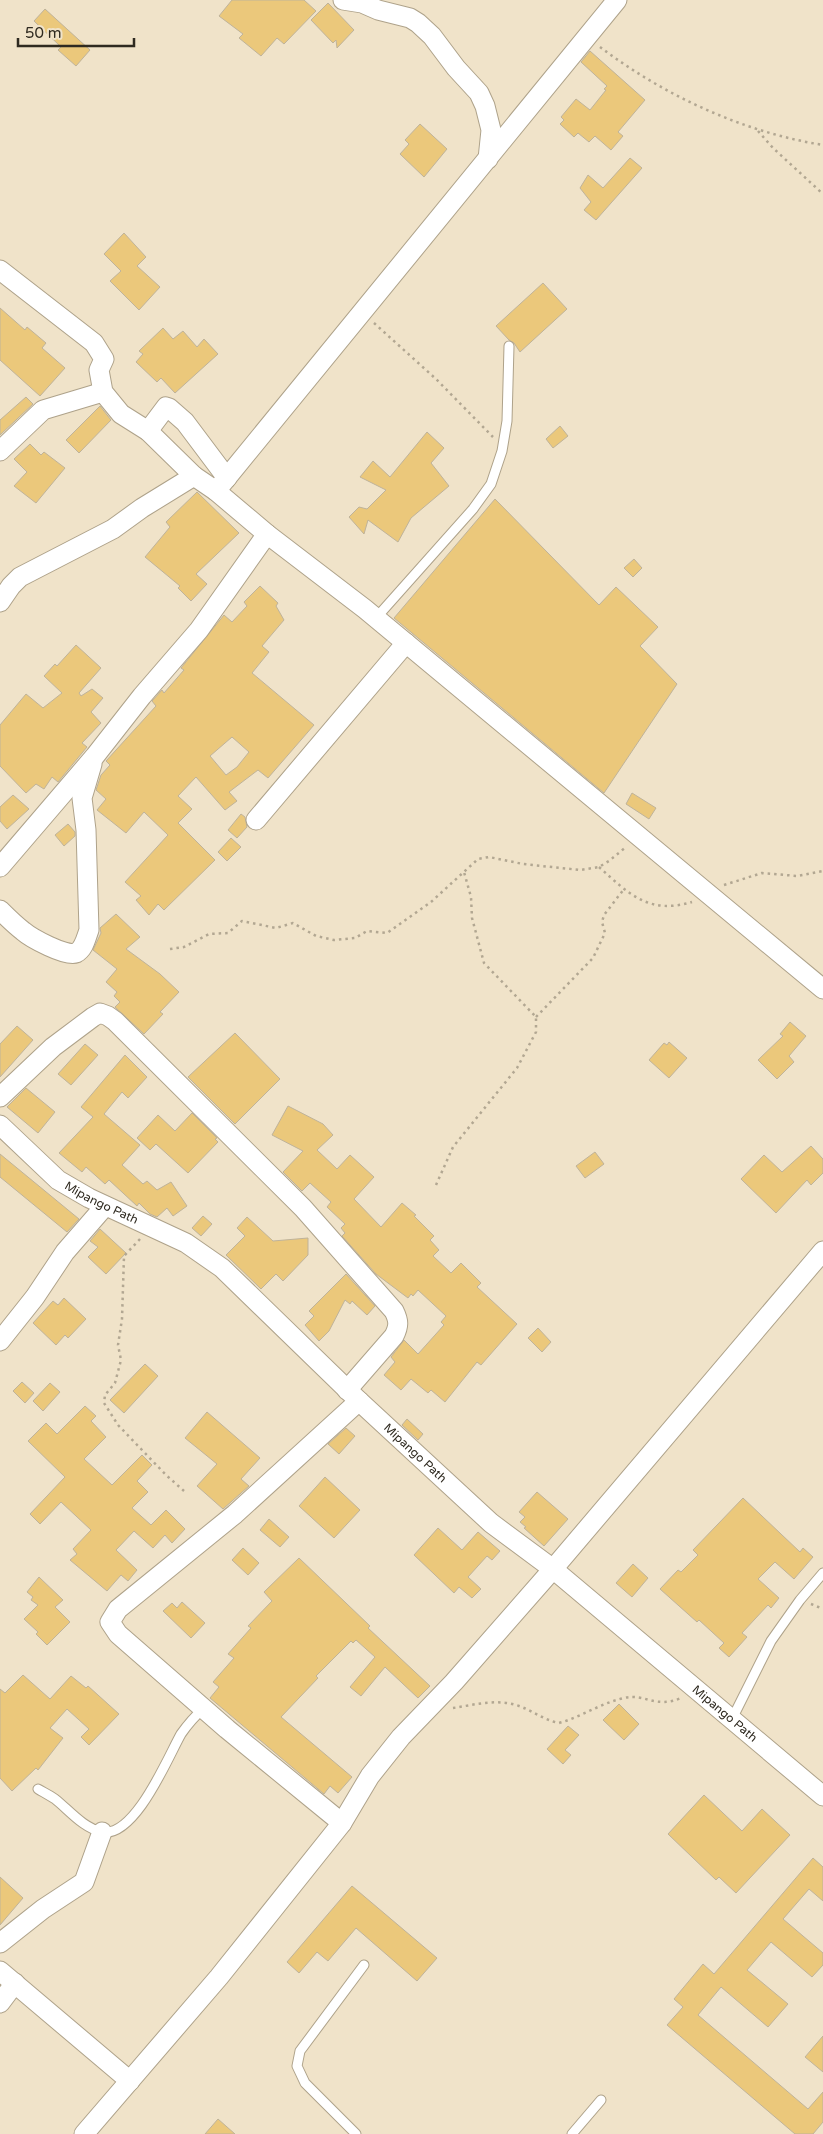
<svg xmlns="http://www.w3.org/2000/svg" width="823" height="2134" font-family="'Varela Round',sans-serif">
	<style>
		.building { fill: #ebc87b; stroke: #bfb39a; fill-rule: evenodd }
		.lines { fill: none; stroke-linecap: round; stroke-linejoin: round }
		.lane-casing { stroke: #aea28a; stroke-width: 11 }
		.street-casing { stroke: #aea28a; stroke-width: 21 }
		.path { stroke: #b2a792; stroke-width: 2.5; stroke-dasharray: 2.5 4; stroke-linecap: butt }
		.lane { stroke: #fff; stroke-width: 9 }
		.street { stroke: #fff; stroke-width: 19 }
		.labels { text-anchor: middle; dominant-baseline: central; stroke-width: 4; stroke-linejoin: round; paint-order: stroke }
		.street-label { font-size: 12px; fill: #2f2a20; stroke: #f0e3c9 }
	</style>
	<rect width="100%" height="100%" fill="#f0e3c9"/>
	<g class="building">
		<polygon points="232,0 304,0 316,11 284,44 277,38 261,56 239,38 243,34 219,16"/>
		<polygon points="328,3 354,30 337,48 336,40 333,43 311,20"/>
		<polygon points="45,9 90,50 76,66 58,50 61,47 34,21"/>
		<polygon points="590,51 645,100 618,132 623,136 611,150 595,136 589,142 578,133 574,137 560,124 564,120 561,117 576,99 590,110 606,90 604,89 607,86 581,62"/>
		<polygon points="420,124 447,149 424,177 400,154 409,144 405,140"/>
		<polygon points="630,158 642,168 596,220 584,210 591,202 580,188 588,175 603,188"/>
		<polygon points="124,233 146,257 137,266 160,287 139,310 110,281 121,271 104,254"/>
		<polygon points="543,283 567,309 520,352 514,343 509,340 496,326"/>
		<polygon points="0,308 25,330 27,327 46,343 42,348 65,368 40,396 0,360"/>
		<polygon points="163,328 173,339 183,331 197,347 204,339 218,354 175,393 161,378 157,382 136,362 143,354 139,351"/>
		<polygon points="26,397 33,404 0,435 0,420"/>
		<polygon points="100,406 111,420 79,453 66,440"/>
		<polygon points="560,426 568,436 553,448 546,439"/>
		<polygon points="427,432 444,448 431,463 449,486 411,518 398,542 368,520 364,534 349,517 359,507 367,509 386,490 360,477 373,461 390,477"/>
		<polygon points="30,444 41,455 44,452 65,468 36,503 14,486 27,472 14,459"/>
		<polygon points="197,492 239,533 196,574 207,584 191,601 178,588 180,586 145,557 170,527 166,522"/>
		<polygon points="495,499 599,605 616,587 658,627 640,646 677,684 604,793 394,618"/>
		<polygon points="634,559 642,568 633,577 624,568"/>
		<path d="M 260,586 L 278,603 L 276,606 L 284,620 L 262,646 L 269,652 L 252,673 L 314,725 L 268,778 L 258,770 L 229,792 L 237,801 L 225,810 L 196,777 L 178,796 L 192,809 L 178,823 L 215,860 L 164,910 L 158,904 L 149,915 L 136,900 L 141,896 L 125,882 L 168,835 L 144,812 L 126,833 L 97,810 L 106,799 L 96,790 L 101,775 L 110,765 L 106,761 L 156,706 L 152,701 L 162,690 L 164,693 L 184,670 L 181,668 L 224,615 L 232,622 L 247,606 L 244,602 ZM 232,737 L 249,752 L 237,767 L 226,775 L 210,756 Z"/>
		<polygon points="76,645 101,668 79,693 81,696 92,689 103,698 91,712 101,723 82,743 87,747 58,782 52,777 44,789 36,784 26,793 0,766 0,725 26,694 43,708 62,693 44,676 55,664 57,666"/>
		<polygon points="632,793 656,808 649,819 626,804"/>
		<polygon points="13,795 29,809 7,829 0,821 0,807"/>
		<polygon points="241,814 245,817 247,827 237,838 228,830"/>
		<polygon points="68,824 75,832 75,836 64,846 55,835"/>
		<polygon points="231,838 241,847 227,861 218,852"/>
		<polygon points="116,914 140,937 126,949 160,974 179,992 160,1012 163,1014 144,1034 115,1007 120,1002 114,996 117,992 106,982 117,969 93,950 101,933 100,928"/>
		<polygon points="790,1022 806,1036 789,1056 794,1062 777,1079 758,1060 783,1036 780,1034"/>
		<polygon points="17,1026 33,1040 0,1077 0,1044"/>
		<polygon points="235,1033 280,1079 235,1124 188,1077"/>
		<polygon points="669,1042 687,1058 669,1078 649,1060 664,1043 667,1045"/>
		<polygon points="85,1044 98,1055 71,1085 58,1074"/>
		<polygon points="125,1055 147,1077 128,1098 122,1092 104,1114 140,1145 122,1165 143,1184 147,1181 157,1190 171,1182 187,1206 173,1216 167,1208 157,1217 150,1214 139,1203 137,1206 109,1180 105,1184 86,1167 82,1172 59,1153 93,1117 81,1107"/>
		<polygon points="26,1088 55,1112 38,1133 7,1107"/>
		<polygon points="288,1106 323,1124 333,1135 317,1150 337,1169 350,1155 374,1177 354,1199 381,1227 402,1203 416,1215 414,1216 434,1236 430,1240 439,1250 433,1256 451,1273 461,1263 481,1283 477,1287 517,1324 481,1365 477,1362 445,1402 431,1390 428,1393 411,1379 401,1390 384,1375 395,1362 391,1357 404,1340 418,1354 444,1325 441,1322 446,1316 418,1290 413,1296 411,1294 408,1298 376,1274 342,1236 345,1233 341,1228 345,1224 327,1207 331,1202 310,1183 302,1191 283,1172 303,1151 272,1135"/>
		<polygon points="192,1113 217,1138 215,1139 218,1142 188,1173 156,1144 150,1150 137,1138 158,1115 175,1131"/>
		<polygon points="811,1146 823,1159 823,1173 811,1185 807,1180 776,1213 741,1179 764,1155 782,1172"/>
		<polygon points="595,1152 604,1164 585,1178 576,1166"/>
		<polygon points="0,1154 79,1219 67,1232 0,1177"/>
		<polygon points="203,1216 212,1224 201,1236 192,1228"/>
		<polygon points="247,1217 273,1241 308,1238 308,1255 283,1281 276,1274 261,1289 226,1255 245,1236 237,1228"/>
		<polygon points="100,1229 126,1253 106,1274 88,1257 98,1247 90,1241"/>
		<polygon points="346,1274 375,1306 367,1315 352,1301 350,1304 345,1300 329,1331 319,1341 305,1325 314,1316 309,1311"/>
		<polygon points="64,1298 86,1319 68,1338 65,1335 56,1345 33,1323 53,1301 58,1305"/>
		<polygon points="538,1328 551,1342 542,1352 528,1338"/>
		<polygon points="145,1364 158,1376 124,1413 110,1400"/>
		<polygon points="22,1382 34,1393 25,1403 13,1391"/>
		<polygon points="50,1383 60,1392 43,1411 33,1401"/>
		<polygon points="85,1406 96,1416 91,1421 106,1437 84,1459 112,1485 142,1455 152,1465 137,1481 148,1492 132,1508 151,1525 166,1510 185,1529 172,1543 165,1535 153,1548 134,1531 116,1550 137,1570 128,1581 121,1575 107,1591 70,1560 77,1554 73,1549 91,1530 61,1502 40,1524 30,1514 65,1477 28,1441 46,1423 57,1434"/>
		<polygon points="207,1412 260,1458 241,1479 249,1486 223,1509 197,1486 217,1464 185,1438"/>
		<polygon points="407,1419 423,1434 418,1440 402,1425"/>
		<polygon points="346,1428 355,1436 339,1454 328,1444"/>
		<polygon points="325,1477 360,1510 334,1538 299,1506"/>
		<polygon points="537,1492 568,1519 544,1546 524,1528 526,1527 520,1522 525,1517 519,1512"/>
		<polygon points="743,1498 800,1552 803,1548 813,1557 794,1579 775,1562 758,1579 779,1598 771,1608 768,1605 742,1633 747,1637 729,1657 719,1648 724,1643 699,1620 697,1622 660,1589 678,1570 681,1572 698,1555 693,1550"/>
		<polygon points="269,1519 289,1537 280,1547 260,1530"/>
		<polygon points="438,1528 462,1550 478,1532 500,1551 492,1560 487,1556 468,1577 481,1589 472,1598 459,1587 454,1593 414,1555"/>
		<polygon points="243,1548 259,1563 248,1575 232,1560"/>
		<polygon points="299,1558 370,1626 368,1628 430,1686 418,1698 385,1667 361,1696 350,1687 375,1657 356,1640 353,1643 351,1641 316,1676 318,1678 281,1717 352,1777 338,1793 330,1786 324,1794 210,1698 219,1687 213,1682 234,1658 228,1654 251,1628 248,1626 272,1601 264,1592"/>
		<polygon points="633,1564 648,1578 632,1597 616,1583"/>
		<polygon points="39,1577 63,1600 55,1607 70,1622 47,1645 36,1634 38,1632 24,1619 38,1605 31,1600 33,1597 27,1592"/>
		<polygon points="182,1602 205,1623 191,1638 163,1611 172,1603 177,1608"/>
		<polygon points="23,1675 50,1699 71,1676 86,1688 88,1686 119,1714 89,1745 81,1737 89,1729 67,1709 50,1728 63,1738 38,1770 36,1768 12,1791 0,1778 0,1689 5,1693"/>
		<polygon points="619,1704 639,1724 624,1740 603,1720"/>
		<polygon points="568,1726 579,1735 565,1750 571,1755 563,1764 547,1749"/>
		<polygon points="704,1795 742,1831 762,1809 790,1835 736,1893 719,1877 716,1880 668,1834"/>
		<polygon points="813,1858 823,1867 823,1901 809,1889 783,1919 823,1953 823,1965 812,1977 771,1942 747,1970 788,2004 768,2027 721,1987 698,2015 808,2109 823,2092 823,2122 813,2134 795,2134 667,2025 683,2007 674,1999 703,1964 714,1974"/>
		<polygon points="0,1877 23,1898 0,1925"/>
		<polygon points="352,1886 437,1958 417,1981 356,1928 328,1961 317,1952 299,1973 287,1962"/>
		<polygon points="823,2036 823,2072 805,2057"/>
		<polygon points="218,2119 235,2134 205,2134"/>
	</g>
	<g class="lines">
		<g class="lane-casing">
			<g id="lane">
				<polyline points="376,618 473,509 491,484 502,451 507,421 509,346"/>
				<polyline points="732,1719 771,1641 800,1600 823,1573"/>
				<path d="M 38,1789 C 43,1792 49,1795 55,1799 C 69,1810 83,1828 102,1832 C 135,1838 168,1757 181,1734 C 188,1724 195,1716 204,1708"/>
				<polyline points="356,2134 305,2083 297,2066 300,2051 364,1965"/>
				<polyline points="572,2134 601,2100"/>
			</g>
		</g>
		<g class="street-casing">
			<g id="street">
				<polyline points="343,0 362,3 378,10 410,18 418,23 432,36 456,68 479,93 485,106 491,130 488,159"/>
				<polyline points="0,270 94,343 104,359 99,370 103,392 121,414 148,431 194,476 216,491 267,534 365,609 823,989"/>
				<polyline points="148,431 166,407 169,408 185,422 227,478"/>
				<polyline points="0,451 43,410 103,392"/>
				<polyline points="216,491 617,0"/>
				<polyline points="0,602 11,586 20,577 113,529 142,508 194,476"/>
				<polyline points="256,820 406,643"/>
				<polyline points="0,867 95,756 142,696 199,630 267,534"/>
				<path d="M 0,910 C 7,917 15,925 23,931 C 31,938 66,957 76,953 C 84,949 86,938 89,930 L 86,830 L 82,798 L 92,764"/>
				<path d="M 0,1097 L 53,1047 L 93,1017 L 100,1013 L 108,1016 L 115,1021 L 303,1208 L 394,1311 C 399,1321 399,1326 394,1336 L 347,1390"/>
				<path id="s1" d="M 0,1125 L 58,1180 L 89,1198 L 186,1243 L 222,1268 L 359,1401 L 491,1523 L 553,1569 L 823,1796"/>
				<polyline points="0,1341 35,1297 65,1252 105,1206"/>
				<polyline points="342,1823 227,1729 118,1634 110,1622 118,1609 235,1514 359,1401"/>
				<polyline points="0,1943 43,1909 84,1882 102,1832"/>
				<polyline points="0,1971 130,2081"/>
				<polyline points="0,2003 15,1983"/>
				<polyline points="84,2134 219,1977 342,1823 370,1776 401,1737 454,1682 553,1569 823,1251"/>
			</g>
		</g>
		<g class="path">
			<path d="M 600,47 C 665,96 743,132 823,145"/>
			<polyline points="758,131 773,148 823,194"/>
			<polyline points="374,323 436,379 493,437"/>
			<path d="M 599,867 C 629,894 649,915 692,902"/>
			<polyline points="724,885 762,873 797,876 823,871"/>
			<polyline points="170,949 184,947 209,934 228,933 242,921 276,928 293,923 316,936 334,940 355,938 367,931 387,933 431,902 478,859 489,857 523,864 580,870 599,867 609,861 626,847"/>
			<polyline points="536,1017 593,958 605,933 602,922 604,915 624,889"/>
			<polyline points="436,1185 453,1147 517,1068 536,1032 536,1017 484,963 472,918 471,897 464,872"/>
			<polyline points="140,1239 124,1256 122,1319 118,1345 121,1360 115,1383 105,1395 104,1403 118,1425 166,1475 184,1491"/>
			<polyline points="811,1604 823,1609"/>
			<path d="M 453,1708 C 474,1705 497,1698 519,1706 C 533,1711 544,1720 559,1723 C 581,1717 601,1703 624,1698 C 645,1693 655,1709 681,1698"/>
		</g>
		<use href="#lane" class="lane"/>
		<use href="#street" class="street"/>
	</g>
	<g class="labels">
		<g class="street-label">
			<text stroke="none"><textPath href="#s1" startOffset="129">Mipango Path</textPath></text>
			<text stroke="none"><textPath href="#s1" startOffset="534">Mipango Path</textPath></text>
			<text stroke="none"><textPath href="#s1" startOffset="939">Mipango Path</textPath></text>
		</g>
	</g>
	<path d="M18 38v8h116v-8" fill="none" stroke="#2f2a20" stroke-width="2.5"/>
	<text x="25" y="38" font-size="15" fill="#2f2a20" stroke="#f0e3c9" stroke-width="4" paint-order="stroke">50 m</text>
</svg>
